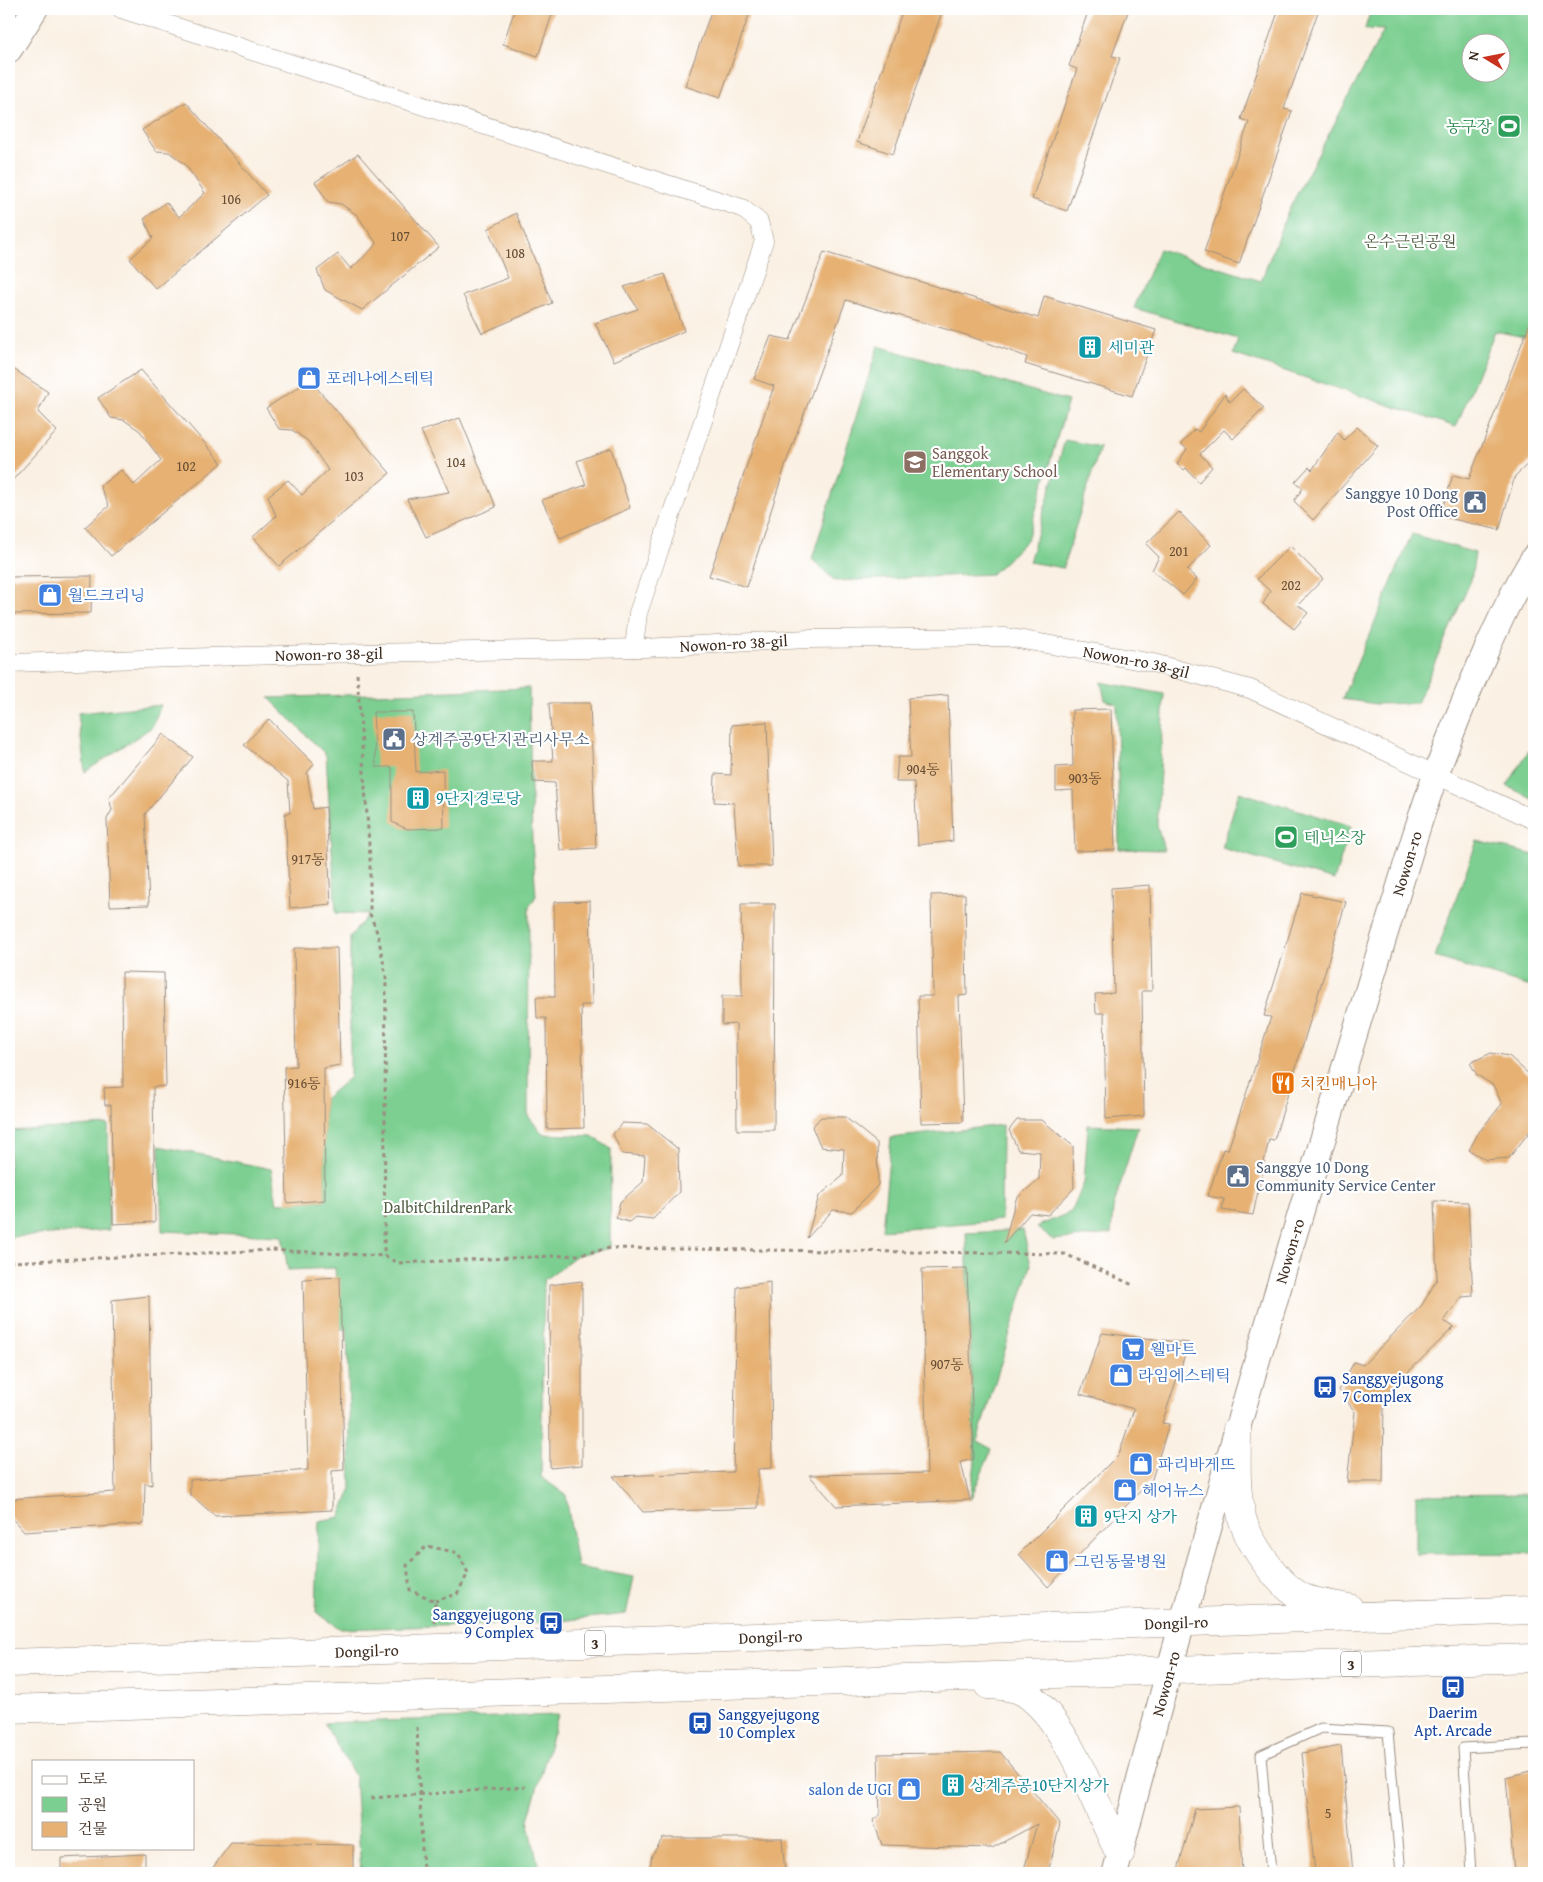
<svg xmlns="http://www.w3.org/2000/svg" width="1543" height="1882" font-family="'Gentium Book Plus','Noto Serif KR',serif">
	<style>
		.green { fill: #7bcf91; stroke: #5b7c58; fill-rule: evenodd }
		.building { fill: #e6b172 }
		.lines { fill: none; stroke-linecap: round; stroke-linejoin: round }
		.lane-casing { stroke: #9a8d80; stroke-width: 11 }
		.street-casing { stroke: #9a8d80; stroke-width: 19 }
		.secondary-casing { stroke: #9a8d80; stroke-width: 27 }
		.primary-casing { stroke: #9a8d80; stroke-width: 29 }
		.path { stroke: #9a8d80; stroke-width: 3; stroke-dasharray: 4 4; stroke-linecap: butt }
		.lane { stroke: #fff; stroke-width: 9 }
		.street { stroke: #fff; stroke-width: 18 }
		.secondary { stroke: #fff; stroke-width: 25 }
		.primary { stroke: #fff; stroke-width: 28 }
		.labels { text-anchor: middle; dominant-baseline: central; stroke-width: 4.5; stroke-linejoin: round; paint-order: stroke }
		.number-label { font-size: 14px; fill: #664c33 }
		.shield { fill: #fff; stroke: #766a62; stroke-width: 1 }
		.shield-label { font-size: 15px; font-weight: bold; fill: #3b2a1e }
		.leisure-label { font-size: 16px; fill: #27864d; stroke: #fff; text-anchor: end }
		.park-label { font-size: 16px; fill: #4e5c40; stroke: #fff }
		.culture-label { font-size: 16px; fill: #0d838f; stroke: #fff; text-anchor: start }
		.shop-label { font-size: 16px; fill: #366cbe; stroke: #fff; text-anchor: start }
		.education-label { font-size: 16px; fill: #785e54; stroke: #fff; text-anchor: start }
		.service-label { font-size: 16px; fill: #4e5e75; stroke: #fff; text-anchor: start }
		.street-label { font-size: 16px; fill: #3b2a1e; stroke: #fff }
		.food-label { font-size: 16px; fill: #c56008; stroke: #fff; text-anchor: start }
		.transit-label { font-size: 16px; fill: #164399; stroke: #fff; text-anchor: start }
	</style>
	<rect width="100%" height="100%" fill="#fff"/>
	<filter id="ink" filterUnits="userSpaceOnUse"><feTurbulence type="fractalNoise" baseFrequency=".02" numOctaves="2"/><feDisplacementMap in="SourceGraphic" scale="10" xChannelSelector="R" yChannelSelector="G"/><feConvolveMatrix kernelMatrix="1 2 1 2 8 2 1 2 1" color-interpolation-filters="sRGB"/></filter>
	<filter id="wash" filterUnits="userSpaceOnUse"><feTurbulence type="fractalNoise" baseFrequency=".0096" numOctaves="4" result="noise"/><feDisplacementMap in="SourceGraphic" scale="20" xChannelSelector="R" yChannelSelector="G"/><feGaussianBlur stdDeviation="1.12" result="paint"/><feColorMatrix in="noise" values="0 0 0 0 0 0 0 0 0 0 0 0 0 0 0 0 0 1.4 0 .05"/><feComposite in="paint" operator="in"/></filter>
	<g filter="url(#wash)">
		<rect width="100%" height="100%" fill="#faf0e3"/>
		<g class="green">
			<path d="M 1371,9 L 1534,9 L 1534,339 L 1495,331 L 1456,427 L 1233,354 L 1238,339 L 1134,308 L 1159,249 L 1261,281 L 1287,213 L 1384,30 L 1365,29 ZM 1470,42 L 1500,42 L 1500,72 L 1470,72 Z"/>
			<polygon points="878,346 1068,401 1027,540 992,574 835,581 812,559"/>
			<polygon points="1065,440 1100,447 1063,568 1029,562"/>
			<polygon points="1412,534 1475,553 1471,580 1417,703 1376,704 1342,699"/>
			<polygon points="1101,682 1164,694 1157,826 1164,850 1119,849 1117,704 1105,700"/>
			<polygon points="529,688 532,842 536,896 529,907 528,1116 543,1134 592,1136 611,1149 610,1248 577,1255 544,1280 541,1477 566,1495 577,1567 634,1577 626,1614 540,1623 341,1629 316,1612 319,1521 340,1517 351,1490 347,1329 339,1329 335,1268 288,1270 282,1236 162,1231 159,1146 271,1169 277,1203 325,1200 324,1099 350,1077 350,937 369,914 336,913 326,755 269,698"/>
			<polygon points="161,705 152,727 85,772 78,713"/>
			<polygon points="1534,742 1534,800 1507,786"/>
			<polygon points="1239,792 1351,826 1334,880 1222,848"/>
			<polygon points="1477,841 1534,855 1534,988 1435,957"/>
			<polygon points="108,1125 109,1230 9,1237 9,1131"/>
			<polygon points="1002,1125 1001,1220 882,1230 891,1138"/>
			<polygon points="1088,1125 1138,1127 1113,1208 1111,1234 1053,1240 1036,1227 1071,1212 1084,1183"/>
			<polygon points="1023,1230 1031,1265 977,1441 992,1449 970,1500 975,1462 966,1233"/>
			<polygon points="1534,1494 1534,1553 1416,1554 1416,1495"/>
			<polygon points="558,1715 528,1820 540,1873 361,1873 355,1776 324,1723"/>
		</g>
		<g id="blocks">
			<g class="building">
				<polygon points="515,9 554,9 538,56 503,44"/>
				<polygon points="712,9 751,9 720,98 685,86"/>
				<polygon points="903,9 943,9 893,154 857,142"/>
				<polygon points="1089,9 1129,9 1112,56 1120,58 1067,211 1032,199 1077,69 1069,66"/>
				<polygon points="1279,9 1319,9 1284,109 1292,111 1239,264 1204,252 1249,122 1241,119"/>
				<polygon points="186,102 267,195 156,289 130,259 153,238 144,219 166,202 179,217 205,193 185,164 169,152 156,151 142,130"/>
				<polygon points="358,154 439,247 362,310 325,290 317,270 338,254 351,269 377,244 357,215 341,204 328,202 315,182"/>
				<polygon points="516,213 552,303 482,333 463,295 508,278 488,229"/>
				<polygon points="824,252 1038,318 1044,296 1156,330 1132,396 1025,364 1027,357 966,335 846,300 787,460 747,587 709,576 774,386 754,379 771,336 790,340"/>
				<polygon points="665,274 684,331 614,361 595,323 638,309 624,287"/>
				<polygon points="1533,315 1534,458 1515,476 1499,530 1440,516 1453,475 1469,479"/>
				<polygon points="9,366 48,392 38,412 57,431 9,484"/>
				<polygon points="141,370 222,463 111,556 85,527 109,506 100,486 121,470 134,485 161,460 140,431 124,420 111,418 98,398"/>
				<polygon points="310,380 390,473 279,566 253,537 276,516 268,496 288,480 302,495 328,470 308,441 292,430 279,429 266,408"/>
				<polygon points="1243,389 1264,408 1233,439 1224,430 1200,454 1212,467 1199,482 1186,468 1184,470 1177,464 1187,449 1181,444 1195,429 1199,432 1225,394 1230,402"/>
				<polygon points="460,418 496,507 426,537 407,499 449,492 421,431"/>
				<polygon points="1357,427 1378,446 1313,520 1294,501 1303,488 1295,482 1309,467 1312,470 1338,432 1344,440"/>
				<polygon points="611,448 630,508 560,538 542,500 586,485 577,461"/>
				<polygon points="1179,512 1211,545 1187,570 1197,579 1183,595 1152,570 1159,557 1146,544"/>
				<polygon points="1290,546 1323,579 1298,605 1308,613 1294,629 1263,604 1270,591 1257,579"/>
				<polygon points="92,576 91,613 9,614 9,577"/>
				<polygon points="948,695 953,841 918,845 914,782 896,782 898,757 911,757 908,698"/>
				<polygon points="549,703 590,703 596,848 560,850 555,783 533,782 532,761 553,761"/>
				<polygon points="1111,709 1115,850 1075,851 1073,790 1056,791 1056,767 1073,766 1072,710"/>
				<polygon points="373,712 413,712 416,772 443,770 444,828 407,829 392,822 392,767 376,767"/>
				<polygon points="269,719 314,764 307,773 313,809 326,807 331,904 290,908 285,813 290,813 288,781 244,745"/>
				<polygon points="767,722 772,866 738,866 734,803 714,802 715,774 731,775 732,725"/>
				<polygon points="163,734 193,757 145,814 149,905 110,906 107,819 112,810 109,798"/>
				<polygon points="1150,885 1152,991 1142,991 1144,1116 1106,1119 1104,1013 1096,1013 1095,994 1114,993 1111,888"/>
				<polygon points="1302,893 1346,902 1274,1140 1269,1139 1253,1215 1222,1210 1224,1199 1208,1196 1223,1149 1228,1150 1271,1017 1264,1016"/>
				<polygon points="965,894 967,995 959,996 963,1122 921,1123 918,996 933,996 931,895"/>
				<polygon points="590,901 592,1005 581,1005 584,1128 547,1129 546,1018 537,1018 536,997 555,997 554,902"/>
				<polygon points="741,904 775,904 774,1130 737,1130 736,1024 722,1025 722,996 742,996"/>
				<polygon points="294,948 337,948 340,1065 324,1068 325,1200 287,1203 284,1067 296,1066"/>
				<polygon points="122,972 164,973 166,1086 153,1087 155,1222 113,1224 111,1105 105,1105 104,1088 123,1087"/>
				<polygon points="1491,1053 1509,1056 1534,1079 1534,1126 1509,1158 1486,1160 1469,1150 1479,1132 1502,1104 1493,1085 1477,1075 1470,1063"/>
				<polygon points="821,1117 845,1117 877,1143 878,1185 852,1212 833,1210 807,1238 819,1196 843,1176 844,1149 821,1147 812,1127"/>
				<polygon points="1017,1120 1042,1120 1073,1146 1074,1188 1048,1215 1030,1213 1004,1243 1016,1199 1039,1179 1040,1152 1018,1150 1009,1130"/>
				<polygon points="622,1123 647,1124 678,1149 679,1192 653,1219 635,1217 629,1222 616,1218 620,1202 643,1182 645,1156 622,1154 613,1134"/>
				<polygon points="1434,1201 1468,1202 1473,1296 1462,1297 1444,1321 1454,1327 1384,1396 1383,1482 1347,1482 1355,1412 1339,1390 1354,1362 1363,1365 1422,1305 1437,1279"/>
				<polygon points="967,1268 974,1459 961,1462 970,1500 836,1506 809,1475 927,1473 922,1269"/>
				<polygon points="340,1277 344,1470 332,1471 332,1510 215,1516 190,1494 190,1480 308,1470 303,1279"/>
				<polygon points="582,1281 582,1465 550,1468 549,1285"/>
				<polygon points="770,1282 772,1468 758,1469 758,1508 643,1512 613,1476 733,1472 737,1287"/>
				<polygon points="149,1296 152,1485 145,1483 144,1524 24,1532 9,1515 9,1499 115,1492 112,1300"/>
				<polygon points="1102,1333 1189,1343 1162,1423 1169,1424 1152,1479 1048,1587 1019,1554 1119,1454 1134,1409 1080,1394"/>
				<polygon points="1341,1746 1353,1873 1315,1873 1302,1753"/>
				<polygon points="1000,1752 1060,1824 1048,1873 1023,1873 1037,1824 992,1848 882,1845 873,1820 880,1815 878,1754"/>
				<polygon points="1534,1770 1534,1873 1514,1873 1506,1777"/>
				<polygon points="1239,1807 1242,1873 1177,1873 1195,1809"/>
				<polygon points="663,1838 782,1838 785,1873 649,1873 652,1855"/>
				<polygon points="231,1843 353,1845 353,1873 209,1873"/>
				<polygon points="145,1854 145,1873 61,1873 61,1858"/>
			</g>
		</g>
	</g>
	<g filter="url(#ink)">
		<use href="#blocks" fill-opacity="0" stroke="#9a8d80" stroke-width="1"/>
		<g class="lines">
			<g class="lane-casing">
				<g id="lane">
					<polyline points="1271,1873 1261,1755 1321,1728 1388,1732 1401,1873"/>
					<polyline points="1471,1873 1463,1748 1534,1744"/>
				</g>
			</g>
			<g class="street-casing">
				<g id="street">
					<polyline points="121,9 742,208 759,222 764,241 638,613 634,648"/>
					<path id="s1" d="M 9,663 L 313,654 L 645,648 L 807,639 L 1006,637 L 1153,663 L 1250,689 L 1534,820"/>
				</g>
			</g>
			<g class="secondary-casing">
				<g id="secondary">
					<polyline points="9,50 35,9"/>
					<path id="s2" d="M 1115,1873 C 1205,1526 1309,1182 1414,839 C 1434,775 1458,714 1485,653 C 1500,620 1515,587 1534,557"/>
				</g>
			</g>
			<g class="primary-casing">
				<g id="primary">
					<path d="M 1237,1429 C 1237,1457 1235,1486 1241,1513 C 1246,1540 1279,1587 1304,1598 C 1317,1603 1334,1605 1349,1608"/>
					<path id="s3" d="M 9,1663 L 1534,1610"/>
					<path d="M 988,1685 C 1000,1686 1014,1686 1025,1693 C 1068,1721 1096,1808 1120,1854"/>
					<polyline points="9,1709 1534,1658"/>
				</g>
			</g>
			<g class="path">
				<polyline points="357,674 370,858 370,914 378,935 386,976 384,1256"/>
				<polyline points="9,1262 271,1250 384,1256 398,1263 577,1255 610,1248 1065,1254 1135,1286"/>
				<polyline points="434,1623 435,1601 410,1590 407,1565 427,1546 458,1553 468,1573 457,1594 435,1601"/>
				<polyline points="417,1727 423,1873"/>
				<polyline points="371,1798 525,1787"/>
			</g>
			<use href="#lane" class="lane"/>
			<use href="#street" class="street"/>
			<use href="#secondary" class="secondary"/>
			<use href="#primary" class="primary"/>
		</g>
	</g>
	<defs>
		<g id="stadium-square" transform="scale(1.25)"><rect x="-9" y="-9" width="18" height="18" rx="4" fill="#2e9e5b" stroke="#fff"/><path d="M0-5a6.5 5 0 1 0 0 10a6.5 5 0 1 0 0-10ZM-3.5-1.8h7v3.6h-7Z" fill="#fff"/></g>
		<g id="building-square" transform="scale(1.25)"><rect x="-9" y="-9" width="18" height="18" rx="4" fill="#0f9aa8" stroke="#fff"/><path d="M-4-6H4V6H1V3H-1V6H-4ZM-2.5-4.3h1.7v1.8h-1.7ZM.8-4.3h1.7v1.8H.8ZM-2.5-1h1.7V.8h-1.7ZM.8-1h1.7V.8H.8Z" fill="#fff"/></g>
		<g id="shop-square" transform="scale(1.25)"><rect x="-9" y="-9" width="18" height="18" rx="4" fill="#3f7fe0" stroke="#fff"/><path d="M-5-2.5h2.3a2.7 3.5 0 0 1 5.4 0H5L5.5 6h-11ZM-1.5-2.5h3a1.5 2.3 0 0 0-3 0Z" fill="#fff"/></g>
		<g id="school-square" transform="scale(1.25)"><rect x="-9" y="-9" width="18" height="18" rx="4" fill="#8d6e63" stroke="#fff"/><path d="M0-5L7-2L0 1L-7-2ZM-4 1L0 2.5L4 1V4Q0 6-4 4Z" fill="#fff"/></g>
		<g id="civic-square" transform="scale(1.25)"><rect x="-9" y="-9" width="18" height="18" rx="4" fill="#5c6f8a" stroke="#fff"/><path d="M-.6-6.5H3V-4.5H.6V-3L4-1V1h2V6H-6V1h2V-1L-.6-3ZM-1.2 2.5V6h2.4V2.5Z" fill="#fff"/></g>
		<g id="restaurant-square" transform="scale(1.25)"><rect x="-9" y="-9" width="18" height="18" rx="4" fill="#e8710a" stroke="#fff"/><path d="M-5-6h1v4h1v-4h1v4h1v-4h1v5L-1.5 .5V6h-2V.5L-5-1ZM5-6V6H3V1.5H1.5Q1.5-4 5-6Z" fill="#fff"/></g>
		<g id="supermarket-square" transform="scale(1.25)"><rect x="-9" y="-9" width="18" height="18" rx="4" fill="#3f7fe0" stroke="#fff"/><path d="M-6-5.5h2.5l.6 2H6L4.5 2H-2.5L-4.4-4H-6ZM-1.5 3.2a1.3 1.3 0 1 0 .1 0ZM3 3.2a1.3 1.3 0 1 0 .1 0Z" fill="#fff"/></g>
		<g id="bus-square" transform="scale(1.25)"><rect x="-9" y="-9" width="18" height="18" rx="4" fill="#1a4fb4" stroke="#fff"/><path d="M-5-6H5V4H4V6H2V4H-2V6H-4V4H-5ZM-3.5-4V0h7V-4ZM-3.5 1.2v1.5H-2V1.2ZM2 1.2v1.5H3.5V1.2Z" fill="#fff"/></g>
	</defs>
	<g fill-rule="evenodd">
		<use href="#stadium-square" x="1509" y="126"/>
		<use href="#building-square" x="1090" y="347"/>
		<use href="#shop-square" x="309" y="378"/>
		<use href="#school-square" x="915" y="462"/>
		<use href="#civic-square" x="1475" y="502"/>
		<use href="#shop-square" x="50" y="595"/>
		<use href="#civic-square" x="394" y="739"/>
		<use href="#building-square" x="418" y="798"/>
		<use href="#stadium-square" x="1286" y="837"/>
		<use href="#restaurant-square" x="1283" y="1083"/>
		<use href="#civic-square" x="1238" y="1176"/>
		<use href="#supermarket-square" x="1133" y="1349"/>
		<use href="#shop-square" x="1121" y="1375"/>
		<use href="#bus-square" x="1325" y="1387"/>
		<use href="#shop-square" x="1141" y="1464"/>
		<use href="#shop-square" x="1125" y="1490"/>
		<use href="#building-square" x="1086" y="1516"/>
		<use href="#shop-square" x="1057" y="1561"/>
		<use href="#bus-square" x="551" y="1623"/>
		<use href="#bus-square" x="1453" y="1687"/>
		<use href="#bus-square" x="700" y="1723"/>
		<use href="#building-square" x="953" y="1785"/>
		<use href="#shop-square" x="909" y="1789"/>
	</g>
	<g class="labels">
		<g class="number-label">
			<text x="231" y="199">106</text>
			<text x="400" y="236">107</text>
			<text x="515" y="253">108</text>
			<text x="456" y="462">104</text>
			<text x="186" y="466">102</text>
			<text x="354" y="476">103</text>
			<text x="1179" y="551">201</text>
			<text x="1291" y="585">202</text>
			<text x="923" y="769">904동</text>
			<text x="1085" y="778">903동</text>
			<text x="308" y="859">917동</text>
			<text x="304" y="1083">916동</text>
			<text x="947" y="1364">907동</text>
			<text x="1328" y="1813">5</text>
		</g>
		<g class="shield">
			<rect x="585" y="1630.5" width="20" height="25" rx="4"/>
			<rect x="1341" y="1651.5" width="20" height="25" rx="4"/>
		</g>
		<g class="shield-label">
			<text x="595" y="1643">3</text>
			<text x="1351" y="1664">3</text>
		</g>
		<g class="leisure-label">
			<text x="1492" y="126">농구장</text>
			<text x="1304" y="837" text-anchor="start">테니스장</text>
		</g>
		<g class="park-label">
			<text x="1410" y="241">온수근린공원</text>
			<text x="448" y="1207">DalbitChildrenPark</text>
		</g>
		<g class="culture-label">
			<text x="1108" y="347">세미관</text>
			<text x="436" y="798">9단지경로당</text>
			<text x="1104" y="1516">9단지 상가</text>
			<text x="970" y="1785">상계주공10단지상가</text>
		</g>
		<g class="shop-label">
			<text x="326" y="378">포레나에스테틱</text>
			<text x="68" y="595">월드크리닝</text>
			<text x="1150" y="1349">웰마트</text>
			<text x="1138" y="1375">라임에스테틱</text>
			<text x="1158" y="1464">파리바게뜨</text>
			<text x="1142" y="1490">헤어뉴스</text>
			<text x="1074" y="1561">그린동물병원</text>
			<text x="892" y="1789" text-anchor="end">salon de UGI</text>
		</g>
		<g class="education-label">
			<text x="932" y="453">Sanggok<tspan x="932" dy="18">Elementary School</tspan></text>
		</g>
		<g class="service-label">
			<text x="1458" y="493" text-anchor="end">Sanggye 10 Dong<tspan x="1458" dy="18">Post Office</tspan></text>
			<text x="412" y="739">상계주공9단지관리사무소</text>
			<text x="1256" y="1167">Sanggye 10 Dong<tspan x="1256" dy="18">Community Service Center</tspan></text>
		</g>
		<g class="street-label">
			<text stroke="none"><textPath href="#s1" startOffset="725">Nowon-ro 38-gil</textPath></text>
			<text stroke="none"><textPath href="#s1" startOffset="320">Nowon-ro 38-gil</textPath></text>
			<text stroke="none"><textPath href="#s1" startOffset="1130">Nowon-ro 38-gil</textPath></text>
			<text stroke="none"><textPath href="#s2" startOffset="1051">Nowon-ro</textPath></text>
			<text stroke="none"><textPath href="#s2" startOffset="646">Nowon-ro</textPath></text>
			<text stroke="none"><textPath href="#s3" startOffset="1168">Dongil-ro</textPath></text>
			<text stroke="none"><textPath href="#s3" startOffset="762">Dongil-ro</textPath></text>
			<text stroke="none"><textPath href="#s3" startOffset="358">Dongil-ro</textPath></text>
			<text stroke="none"><textPath href="#s2" startOffset="196">Nowon-ro</textPath></text>
		</g>
		<g class="food-label">
			<text x="1300" y="1083">치킨매니아</text>
		</g>
		<g class="transit-label">
			<text x="1342" y="1378">Sanggyejugong<tspan x="1342" dy="18">7 Complex</tspan></text>
			<text x="534" y="1614" text-anchor="end">Sanggyejugong<tspan x="534" dy="18">9 Complex</tspan></text>
			<text x="1453" y="1712" text-anchor="middle">Daerim<tspan x="1453" dy="18">Apt. Arcade</tspan></text>
			<text x="718" y="1714">Sanggyejugong<tspan x="718" dy="18">10 Complex</tspan></text>
		</g>
	</g>
	<rect width="1543" height="1882" fill="none" stroke="#fff" stroke-width="30"/>
	<rect x="32" y="1760" width="162" height="90" fill="#ffffff" stroke="#b1aaa5"/>
	<rect x="42" y="1776" width="25" height="8" fill="#ffffff" stroke="#b1aaa5"/>
	<text x="78" y="1784" font-size="15" fill="#3b2a1e">도로</text>
	<rect x="42" y="1797" width="25" height="15" fill="#7bcf91" stroke="#b1aaa5"/>
	<text x="78" y="1810" font-size="15" fill="#3b2a1e">공원</text>
	<rect x="42" y="1822" width="25" height="15" fill="#e6b172" stroke="#b1aaa5"/>
	<text x="78" y="1834" font-size="15" fill="#3b2a1e">건물</text>
	<g transform="translate(1486 58) rotate(280)"><circle r="24" fill="#ffffff" stroke="#b1aaa5"/>
	<path d="M0-4L9 19L0 12L-9 19Z" fill="#c8321e"/>
	<text y="-8" font-size="14" font-weight="bold" text-anchor="middle" fill="#3b2a1e">N</text>
	</g>
</svg>
